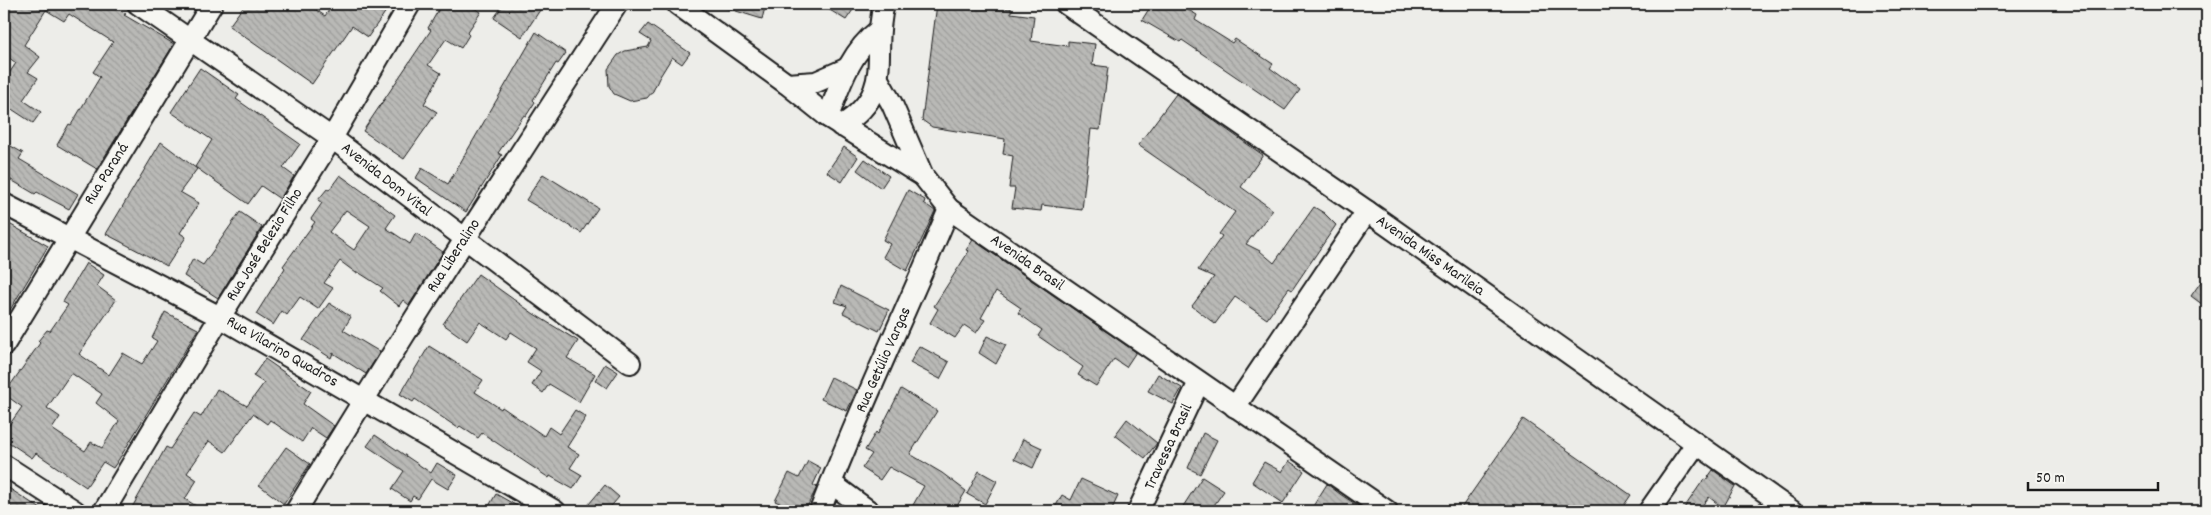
<svg xmlns="http://www.w3.org/2000/svg" width="2211" height="515" font-family="Dekko,sans-serif">
	<style>
		.building { fill: url(#building-back-hatch); stroke: #1c1c1c; fill-rule: evenodd }
		.lines { fill: none; stroke-linecap: round; stroke-linejoin: round }
		.minor-casing { stroke: #1c1c1c; stroke-width: 24 }
		.minor { stroke: #f6f6f2; stroke-width: 20 }
		.labels { text-anchor: middle; dominant-baseline: central; stroke-width: 4; stroke-linejoin: round; paint-order: stroke }
		.street-label { font-size: 16px; fill: #1c1c1c; stroke: #f6f6f2 }
	</style>
	<defs>
		<pattern id="building-back-hatch" width="6" height="6" patternUnits="userSpaceOnUse" patternTransform="scale(1.25)"><rect width="6" height="6" fill="#b9b9b6"/><path d="M-1 5l2 2M0 0l6 6M5-1l2 2" fill="none" stroke="#9e9e9c"/></pattern>
	</defs>
	<rect width="100%" height="100%" fill="#edede9"/>
	<filter id="ink" filterUnits="userSpaceOnUse"><feTurbulence type="fractalNoise" baseFrequency=".02" numOctaves="2"/><feDisplacementMap in="SourceGraphic" scale="10" xChannelSelector="R" yChannelSelector="G"/><feConvolveMatrix kernelMatrix="1 2 1 2 8 2 1 2 1" color-interpolation-filters="sRGB"/></filter>
	<g filter="url(#ink)">
		<g class="building">
			<polygon points="13,4 110,4 126,14 124,15 174,44 97,169 57,145 69,124 71,125 100,77 93,72 113,42 69,14 64,21 46,10 24,45 40,57 28,72 38,78 23,100 41,112 33,123 4,104 4,81 16,63 4,54 4,18"/>
			<polygon points="245,4 307,4 325,16 333,4 391,4 368,37 352,26 312,84 229,26"/>
			<polygon points="442,4 468,4 481,12 467,33 469,35 461,48 446,39 428,65 441,73 424,104 437,112 404,159 363,131 431,30 428,28"/>
			<polygon points="504,4 544,4 522,37 494,18"/>
			<polygon points="723,4 766,4 762,19 723,7"/>
			<polygon points="820,4 857,4 846,20"/>
			<polygon points="937,4 1006,4 1006,8 1011,8 1011,13 1034,16 1031,41 1068,46 1068,41 1095,44 1092,65 1108,67 1100,130 1091,129 1082,210 1042,205 1041,211 1012,208 1015,188 1009,188 1013,156 1003,154 1005,139 932,127 922,120"/>
			<polygon points="1152,4 1178,4 1197,15 1195,20 1232,43 1235,39 1273,64 1270,68 1300,90 1285,110 1182,40 1180,42 1142,20"/>
			<polygon points="648,24 690,53 682,64 672,57 659,78 653,91 647,98 630,101 614,94 609,86 608,69 618,55 625,51 648,47 651,41 640,34"/>
			<polygon points="536,32 566,53 558,64 556,63 533,100 535,102 526,116 524,115 498,153 502,155 466,212 416,178 422,168 448,184"/>
			<polygon points="200,68 239,95 236,99 300,144 283,168 294,176 280,199 261,186 248,204 195,167 212,140 171,112"/>
			<polygon points="1176,94 1263,155 1241,187 1273,210 1246,244 1260,251 1274,263 1314,207 1324,213 1336,225 1292,290 1289,288 1267,319 1235,297 1215,324 1192,306 1214,277 1198,270 1222,236 1219,234 1235,212 1138,145"/>
			<polygon points="4,142 23,153 19,159 78,194 69,209 37,192 35,194 6,177 4,180"/>
			<polygon points="161,142 197,169 180,192 199,203 180,233 186,237 167,266 106,234"/>
			<polygon points="844,147 858,157 842,182 827,172"/>
			<polygon points="865,159 889,176 881,188 857,170"/>
			<polygon points="543,174 598,208 581,233 526,200"/>
			<path d="M 340,175 L 395,215 L 386,228 L 410,244 L 416,233 L 443,252 L 409,305 L 403,300 L 399,306 L 380,291 L 383,288 L 358,272 L 356,273 L 340,261 L 324,283 L 333,288 L 318,309 L 300,297 L 287,315 L 282,311 L 273,325 L 256,314 L 285,268 L 283,266 L 315,222 L 311,219 L 322,203 L 318,200 L 327,189 L 329,190 ZM 346,210 L 370,226 L 354,250 L 329,232 Z"/>
			<polygon points="908,190 925,200 924,203 935,211 907,271 883,257 890,244 883,240"/>
			<polygon points="240,212 262,227 218,298 184,276 193,259 203,265"/>
			<polygon points="4,221 48,246 4,320"/>
			<polygon points="973,240 1136,352 1126,367 1114,359 1096,386 1078,375 1083,367 1038,336 1042,330 1018,313 1021,308 996,291 981,318 985,320 976,333 964,325 955,338 930,323 938,309 934,306 969,251 966,250"/>
			<path d="M 86,263 L 104,275 L 97,286 L 116,300 L 79,354 L 109,375 L 123,353 L 142,364 L 157,341 L 152,338 L 165,312 L 198,329 L 121,456 L 113,468 L 103,462 L 86,487 L 36,453 L 32,458 L 4,439 L 4,432 L 22,407 L 4,394 L 40,343 L 38,341 L 47,330 L 50,331 L 68,305 L 63,302 ZM 71,373 L 102,394 L 96,403 L 119,421 L 102,448 L 91,442 L 85,451 L 52,429 L 60,417 L 47,408 Z"/>
			<polygon points="2207,273 2207,308 2191,296"/>
			<polygon points="478,274 534,314 578,341 567,358 595,374 579,402 549,384 543,393 532,385 541,371 527,362 536,348 511,332 506,339 480,322 467,341 443,324"/>
			<polygon points="841,286 889,310 879,331 843,313 847,306 835,302"/>
			<polygon points="329,303 351,317 343,330 380,352 366,374 333,353 331,358 303,340"/>
			<polygon points="987,336 1006,345 996,364 979,353"/>
			<polygon points="429,346 483,380 475,392 501,409 502,407 544,436 549,427 559,434 575,410 586,417 567,447 579,454 570,468 582,475 573,489 550,476 549,478 482,433 478,438 460,426 458,428 415,399 413,402 400,394"/>
			<polygon points="919,346 949,362 940,379 910,363"/>
			<polygon points="265,359 311,391 303,404 334,426 326,438 311,428 302,442 270,420 267,424 253,414 225,452 209,441 187,473 197,480 185,499 204,511 130,511 166,447 170,449 194,413 201,417 217,389 247,406 264,383 253,376"/>
			<polygon points="605,364 618,372 607,388 595,380"/>
			<polygon points="1158,374 1182,388 1173,404 1148,391"/>
			<polygon points="831,377 857,390 847,411 821,399"/>
			<polygon points="901,389 937,411 910,454 942,473 966,491 954,511 923,511 913,505 924,486 889,467 880,480 862,468 872,454 865,450 876,432 878,434"/>
			<polygon points="1127,419 1157,443 1145,458 1115,435"/>
			<polygon points="1523,419 1631,495 1620,511 1459,511"/>
			<polygon points="1203,433 1217,440 1200,474 1188,468"/>
			<polygon points="375,435 431,473 437,463 457,475 448,489 431,479 418,499 413,496 410,501 392,489 404,471 367,446"/>
			<polygon points="1023,439 1042,448 1033,468 1014,459"/>
			<polygon points="286,447 310,464 284,504 259,485"/>
			<polygon points="808,461 821,468 813,485 817,487 805,511 797,511 775,501 789,473 799,478"/>
			<polygon points="1289,461 1304,471 1283,503 1252,482 1264,462 1282,472"/>
			<polygon points="1713,470 1735,486 1723,508 1709,497 1698,511 1682,511 1704,479 1706,480"/>
			<polygon points="979,471 997,481 985,504 967,494"/>
			<polygon points="1202,477 1224,491 1210,511 1180,511"/>
			<polygon points="1081,479 1118,496 1111,511 1053,511 1062,495 1071,500"/>
			<polygon points="1327,484 1340,494 1366,511 1310,511"/>
			<polygon points="4,485 44,511 4,511"/>
			<polygon points="605,485 619,497 607,511 583,511"/>
			<polygon points="496,494 526,511 497,511 489,506"/>
		</g>
		<g class="lines">
			<g class="minor-casing">
				<g id="minor">
					<polyline points="138,4 332,138 630,363"/>
					<polyline points="677,4 787,84 828,117 923,176 949,209 1387,511"/>
					<polyline points="1066,4 1367,211 1792,511"/>
					<polyline points="879,81 892,104 923,176"/>
					<polyline points="787,84 816,82 848,68"/>
					<path d="M 828,117 C 840,85 850,52 879,30"/>
					<path d="M 841,126 C 897,91 870,56 884,4"/>
					<polyline points="4,204 220,317 555,511"/>
					<polyline points="4,345 212,4"/>
					<polyline points="1235,407 1367,211"/>
					<polyline points="4,465 75,511"/>
					<polyline points="831,483 869,511"/>
					<polyline points="104,511 220,317 332,138 410,4"/>
					<path d="M 296,511 C 399,339 508,172 617,4"/>
					<path d="M 820,511 C 859,409 907,310 949,209"/>
					<polyline points="1138,511 1199,382"/>
					<polyline points="1649,511 1696,444"/>
				</g>
			</g>
			<use href="#minor" class="minor"/>
		</g>
	</g>
	<g class="labels">
		<g class="street-label">
			<text transform="translate(107 174) rotate(-58)">Rua Paraná</text>
			<text transform="translate(386 180) rotate(38)">Avenida Dom Vital</text>
			<text transform="translate(265 245) rotate(-58)">Rua José Belezio Filho</text>
			<text transform="translate(454 256) rotate(-57)">Rua Liberalino</text>
			<text transform="translate(1430 256) rotate(35)">Avenida Miss Marileia</text>
			<text transform="translate(1027 263) rotate(35)">Avenida Brasil</text>
			<text transform="translate(282 352) rotate(30)">Rua Vilarino Quadros</text>
			<text transform="translate(884 360) rotate(-66)">Rua Getúlio Vargas</text>
			<text transform="translate(1169 447) rotate(-65)">Travessa Brasil</text>
		</g>
	</g>
	<rect width="2211" height="515" fill="none" stroke="#f6f6f2" stroke-width="20"/>
	<rect x="10" y="10" width="2191" height="495" fill="none" stroke="#1c1c1c" stroke-width="2" filter="url(#ink)"/>
	<path d="M2028 482v8h130v-8" fill="none" stroke="#1c1c1c" stroke-width="2.5"/>
	<text x="2036" y="482" font-size="15" fill="#1c1c1c" stroke="#f6f6f2" stroke-width="4" paint-order="stroke">50 m</text>
</svg>
